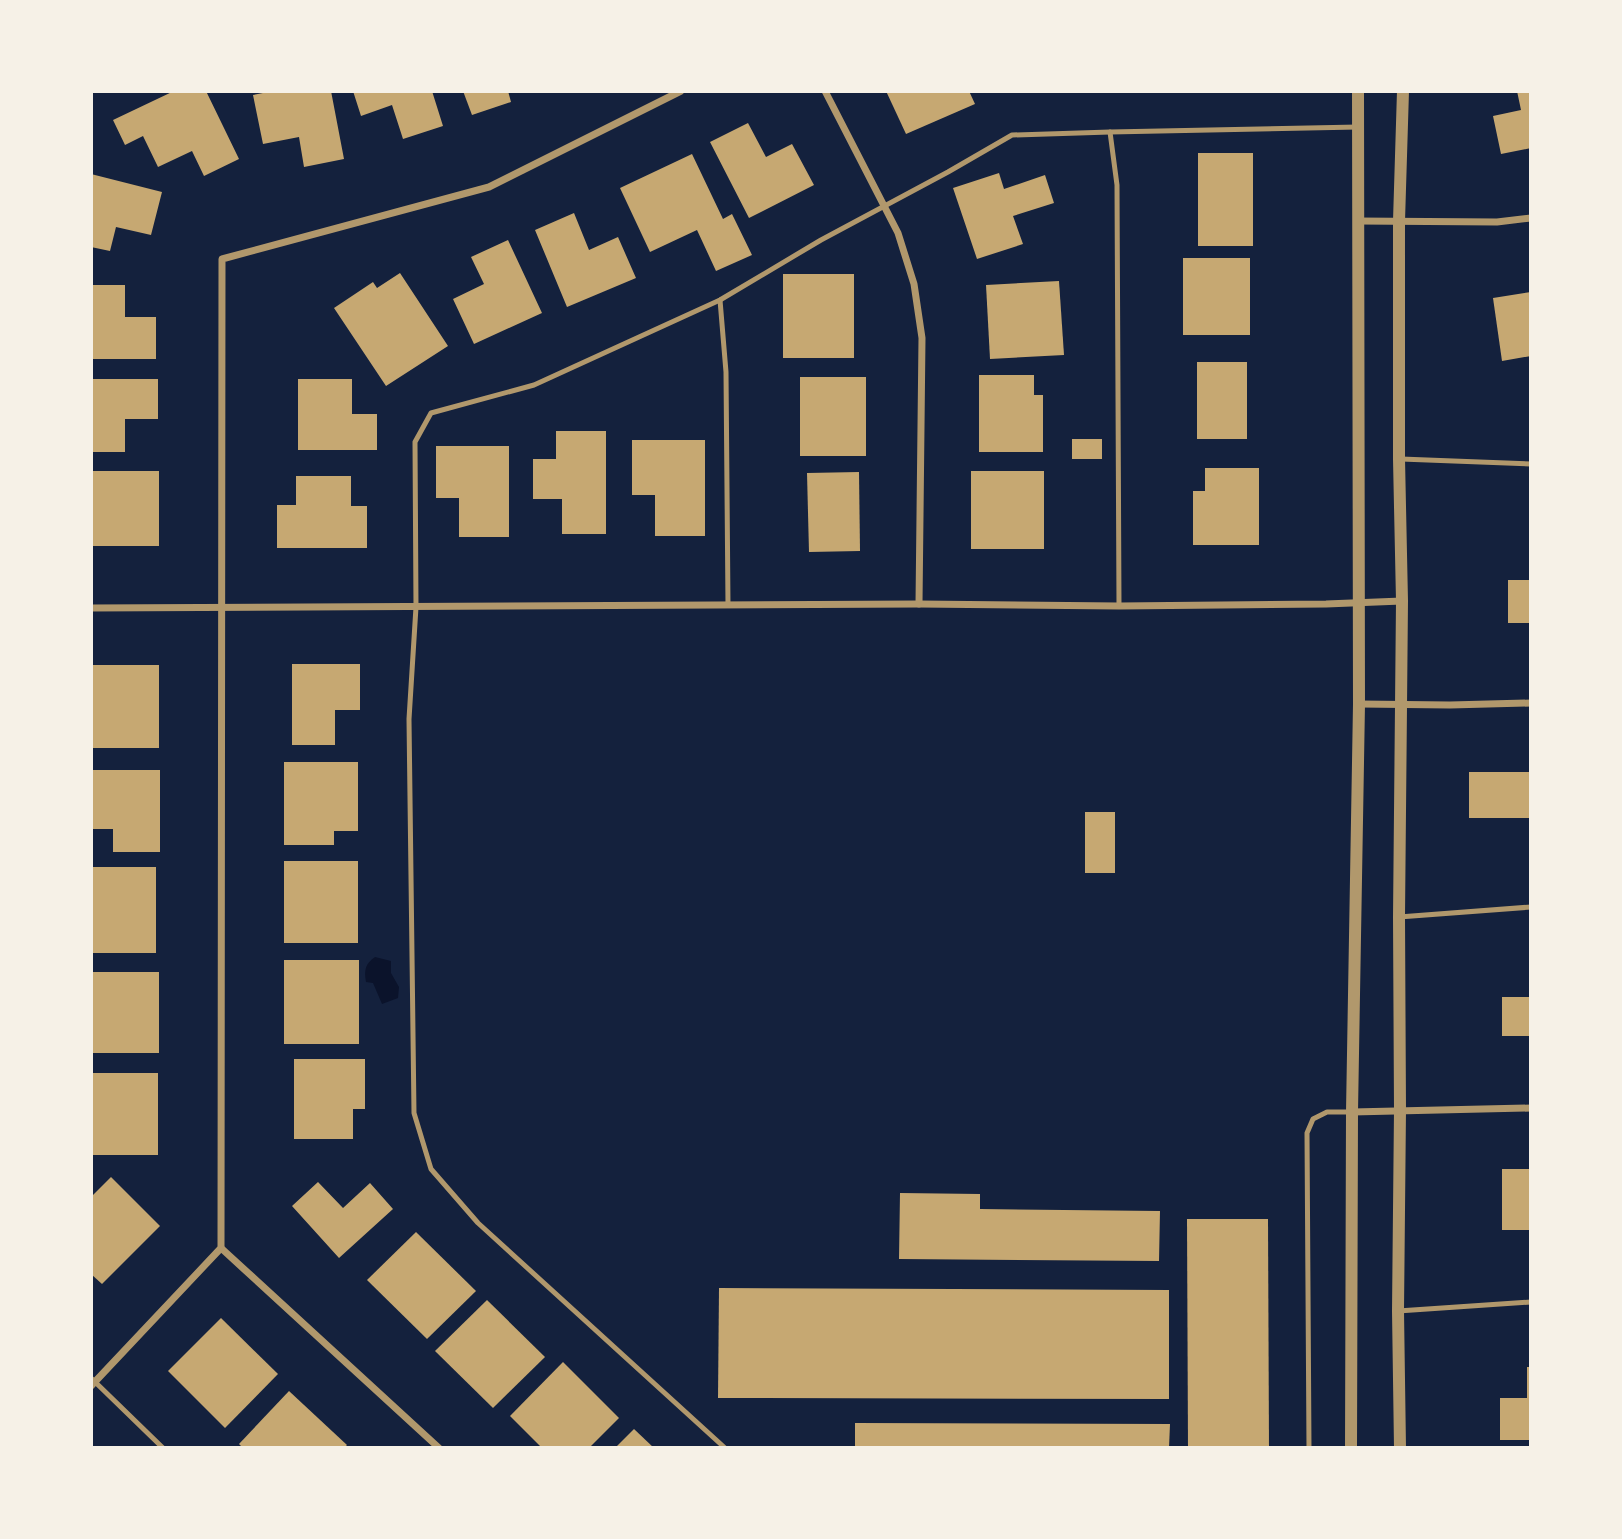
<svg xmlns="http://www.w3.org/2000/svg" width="1622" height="1539" font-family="Helvetica,sans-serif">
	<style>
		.water { fill: #0b132b }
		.building { fill: #c6a872 }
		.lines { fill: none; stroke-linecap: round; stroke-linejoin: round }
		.service { stroke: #b1986c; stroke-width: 5 }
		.minor { stroke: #b1986c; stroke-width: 7 }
		.tertiary { stroke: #b1986c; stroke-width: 12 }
	</style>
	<rect width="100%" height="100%" fill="#14213d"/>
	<path class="water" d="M 375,957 L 391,961 L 391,973 L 399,987 L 398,998 L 382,1004 L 373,983 L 366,982 C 364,970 365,964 375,957 Z"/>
	<g class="building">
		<polygon points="174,91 206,91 239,159 204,176 192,151 158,167 143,136 125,145 113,120"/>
		<polygon points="273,91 331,91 344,159 304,167 299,137 263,144 253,95"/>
		<polygon points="353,91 432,91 443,126 403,139 392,105 361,116"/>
		<polygon points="463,91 508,91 511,102 472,115"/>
		<polygon points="886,91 969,91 975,104 906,134"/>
		<polygon points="1517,91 1531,91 1531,148 1501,154 1493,116 1521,110"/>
		<polygon points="748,123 766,157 792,144 814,185 749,218 710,142"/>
		<rect x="1198" y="153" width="55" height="93"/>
		<polygon points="692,154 723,219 732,214 752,255 716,271 697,230 650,252 620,188"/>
		<polygon points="999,173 1004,189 1045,175 1054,203 1013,216 1023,244 977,259 953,188"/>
		<polygon points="91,174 162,192 151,235 116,227 110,251 91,247"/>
		<polygon points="574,213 589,250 618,237 636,278 567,307 535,230"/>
		<polygon points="508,240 542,313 474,344 453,299 484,284 471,257"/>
		<rect x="1183" y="258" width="67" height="77"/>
		<polygon points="400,273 448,346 386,386 334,308 373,282 377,288"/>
		<rect x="783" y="274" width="71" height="84"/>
		<polygon points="1059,281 1064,355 990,359 986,285"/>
		<polygon points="91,285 125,285 125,317 156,317 156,359 91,359"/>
		<polygon points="1531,292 1531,356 1502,361 1493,298"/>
		<rect x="1197" y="362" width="50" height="77"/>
		<polygon points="979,375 1034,375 1034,395 1043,395 1043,452 979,452"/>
		<rect x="800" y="377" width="66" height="79"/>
		<polygon points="91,379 158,379 158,419 125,419 125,452 92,452"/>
		<polygon points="298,379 352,379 352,414 377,414 377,450 298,450"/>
		<polygon points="556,431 606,431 606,534 562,534 562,499 533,499 533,459 556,459"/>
		<rect x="1072" y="439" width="30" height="20"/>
		<polygon points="632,440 705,440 705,536 655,536 655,495 632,495"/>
		<polygon points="436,446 509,446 509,537 459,537 459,498 436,498"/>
		<polygon points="1205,468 1259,468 1259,545 1193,545 1193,491 1205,491"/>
		<rect x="91" y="471" width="68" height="75"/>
		<rect x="971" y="471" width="73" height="78"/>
		<polygon points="859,472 860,551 809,552 807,473"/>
		<polygon points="296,476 351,476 351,506 367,506 367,548 277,548 277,505 296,505"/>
		<rect x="1508" y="580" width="23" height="43"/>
		<polygon points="292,664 360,664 360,710 335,710 335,745 292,745"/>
		<rect x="91" y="665" width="68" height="83"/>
		<polygon points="284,762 358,762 358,831 334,831 334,845 284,845"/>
		<polygon points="91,770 160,770 160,852 113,852 113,829 91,829"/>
		<rect x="1469" y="772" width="62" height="46"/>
		<rect x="1085" y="812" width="30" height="61"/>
		<rect x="284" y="861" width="74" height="82"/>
		<rect x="91" y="867" width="65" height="86"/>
		<rect x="284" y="960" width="75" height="84"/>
		<rect x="91" y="972" width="68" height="81"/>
		<rect x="1502" y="997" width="29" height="39"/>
		<polygon points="294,1059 365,1059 365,1109 353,1109 353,1139 294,1139"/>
		<rect x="91" y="1073" width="67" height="82"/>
		<rect x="1502" y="1169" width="29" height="61"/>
		<polygon points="111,1177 160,1226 102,1284 91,1274 91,1197"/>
		<polygon points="318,1182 343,1208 370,1183 393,1209 339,1258 292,1206"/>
		<polygon points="900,1193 980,1194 980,1209 1160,1211 1159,1261 899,1259"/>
		<polygon points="1187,1219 1268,1219 1269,1448 1188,1448"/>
		<polygon points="416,1232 476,1291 427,1339 367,1280"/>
		<polygon points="719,1288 1169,1290 1169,1399 718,1398"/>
		<polygon points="487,1300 545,1357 493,1408 435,1351"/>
		<polygon points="221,1318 278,1374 225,1428 168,1371"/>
		<polygon points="563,1362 619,1418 589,1448 542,1448 510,1416"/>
		<polygon points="1527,1367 1531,1367 1531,1440 1500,1440 1500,1398 1527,1398"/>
		<polygon points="289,1391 347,1445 344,1448 243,1448 239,1444"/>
		<polygon points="855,1423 1170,1424 1169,1448 855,1448"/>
		<polygon points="634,1429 654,1448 615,1448"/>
	</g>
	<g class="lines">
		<g class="service">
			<polyline points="1110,132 1117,185 1119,606"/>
			<polyline points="720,300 726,372 728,605"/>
			<polyline points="1401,459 1531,464"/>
			<polyline points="1399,917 1531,907"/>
			<polyline points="1398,1311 1531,1302"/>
			<polyline points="91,1378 163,1448"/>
			<polyline points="725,1448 478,1223 431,1169 414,1113 409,719 416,607 415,442 431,413 534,385 720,300 821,240 948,172 1012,135 1110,132 1358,127"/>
			<polyline points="1309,1448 1307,1133 1313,1119 1327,1112 1352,1112"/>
		</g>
		<g class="minor">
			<polyline points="825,91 898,233 914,284 922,338 919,604"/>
			<polyline points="1358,221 1497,222 1531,218"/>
			<polyline points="91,608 919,604 1119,606 1326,604 1402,601"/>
			<polyline points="1359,704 1450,705 1531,703"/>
			<polyline points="1352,1112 1531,1108"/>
			<polyline points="221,1248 439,1448"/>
			<polyline points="91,1386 221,1248 222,259 489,187 681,91"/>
		</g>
		<g class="tertiary">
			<polyline points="1351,1448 1352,1112 1359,704 1358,91"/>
			<polyline points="1400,1448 1398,1311 1400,1110 1399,917 1402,601 1399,459 1399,221 1403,91"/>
		</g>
	</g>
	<rect width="1622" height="1539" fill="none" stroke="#f6f1e7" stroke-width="186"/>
</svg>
